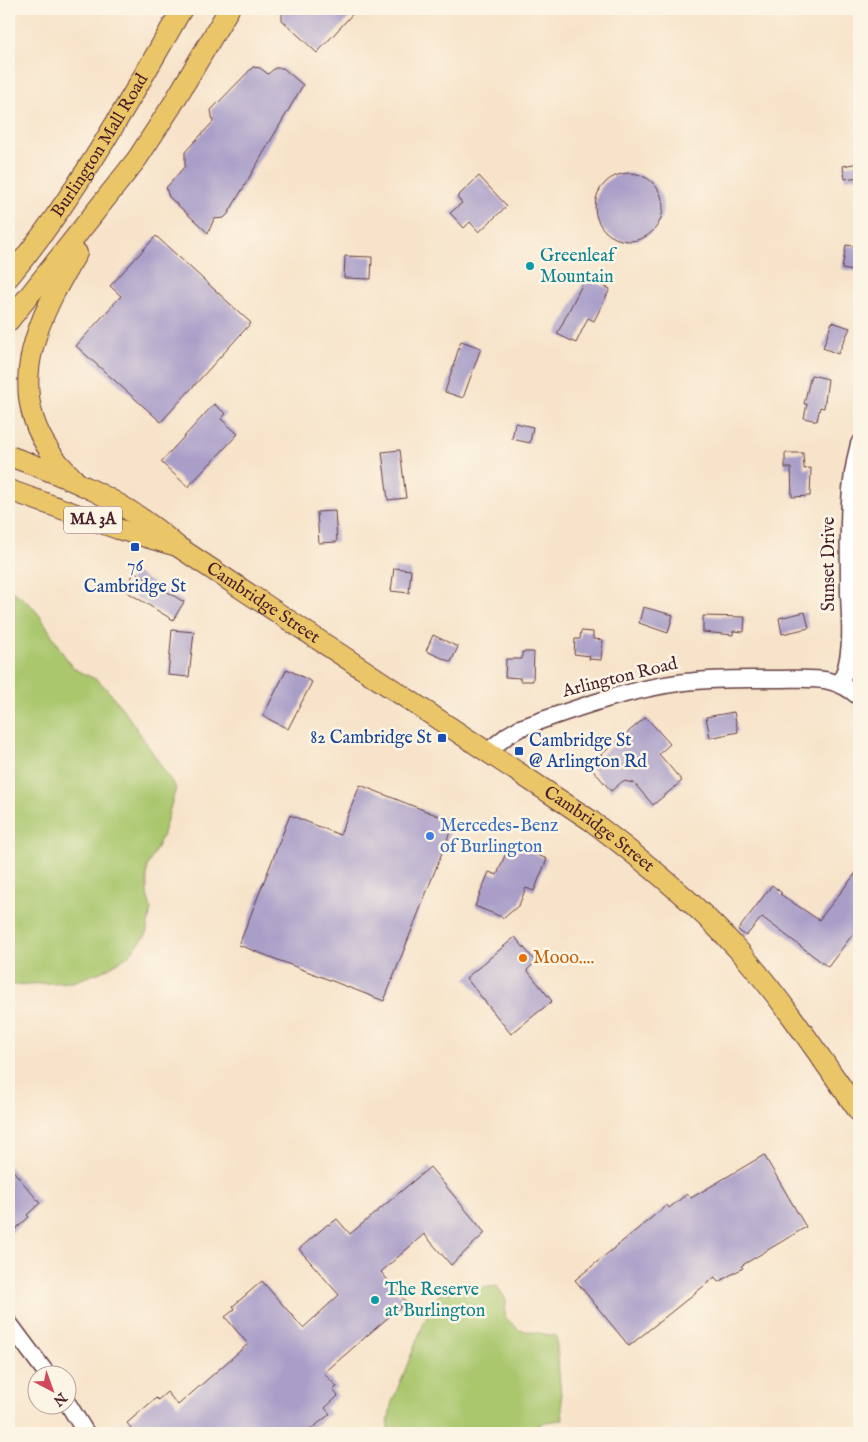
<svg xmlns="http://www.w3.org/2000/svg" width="868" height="1442" font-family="'IM FELL English',serif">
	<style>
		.green { fill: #aac76e; stroke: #7a734c }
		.building { fill: #a99ec8 }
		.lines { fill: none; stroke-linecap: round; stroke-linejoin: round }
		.minor-casing { stroke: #643c43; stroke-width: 19 }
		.major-casing { stroke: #643c43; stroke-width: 22 }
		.minor { stroke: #fff; stroke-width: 16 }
		.major { stroke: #ebc669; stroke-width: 20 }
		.culture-dot { fill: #0f9aa8; stroke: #fcf5e5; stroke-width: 2 }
		.transit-dot { fill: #1a4fb4; stroke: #fcf5e5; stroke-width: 2 }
		.shop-dot { fill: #3f7fe0; stroke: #fcf5e5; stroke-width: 2 }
		.food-dot { fill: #e8710a; stroke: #fcf5e5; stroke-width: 2 }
		.labels { text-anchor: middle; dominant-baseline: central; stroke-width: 5; stroke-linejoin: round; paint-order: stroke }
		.shield { fill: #fcf5e5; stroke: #7f5f63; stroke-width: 1 }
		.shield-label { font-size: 16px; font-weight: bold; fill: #4a1f2b }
		.street-label { font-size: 18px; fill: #4a1f2b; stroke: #fcf5e5 }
		.culture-label { font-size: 18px; fill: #0d838f; stroke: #fcf5e5; text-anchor: start }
		.transit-label { font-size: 18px; fill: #164399; stroke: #fcf5e5 }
		.shop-label { font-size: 18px; fill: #366cbe; stroke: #fcf5e5; text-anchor: start }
		.food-label { font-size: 18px; fill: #c56008; stroke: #fcf5e5; text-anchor: start }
	</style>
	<rect width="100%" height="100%" fill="#fcf5e5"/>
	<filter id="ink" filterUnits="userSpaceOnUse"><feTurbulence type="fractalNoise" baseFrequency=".02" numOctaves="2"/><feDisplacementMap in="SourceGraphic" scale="10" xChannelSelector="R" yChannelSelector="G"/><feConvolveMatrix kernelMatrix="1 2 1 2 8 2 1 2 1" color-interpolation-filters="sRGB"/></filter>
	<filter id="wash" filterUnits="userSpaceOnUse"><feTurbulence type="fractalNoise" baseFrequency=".0096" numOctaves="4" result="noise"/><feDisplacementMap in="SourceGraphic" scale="20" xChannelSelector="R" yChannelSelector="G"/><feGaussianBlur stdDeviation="1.12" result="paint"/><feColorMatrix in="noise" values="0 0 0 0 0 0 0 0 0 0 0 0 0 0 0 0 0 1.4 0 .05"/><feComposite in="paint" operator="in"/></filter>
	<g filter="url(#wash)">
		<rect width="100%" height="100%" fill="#f7e3c9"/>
		<g class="green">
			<path d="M 9,590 C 45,607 50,641 74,668 C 80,674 95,676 103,685 C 132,717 152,754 176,788 L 162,837 L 147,867 L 147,894 L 151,909 L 146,935 L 127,957 L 103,971 L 73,982 L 9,985 Z"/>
			<polygon points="497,1286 506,1300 505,1317 519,1330 556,1336 563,1420 545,1422 525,1433 387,1433 391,1405 430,1308 440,1293"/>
		</g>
		<g id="blocks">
			<g class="building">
				<polygon points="282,9 357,9 317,53 282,20"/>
				<polygon points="253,67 260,68 268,74 275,68 283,68 303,85 228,214 224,218 214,219 208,233 169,197 166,188 185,166 185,152 213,122 211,110"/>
				<polygon points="859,163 859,177 845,179 843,166"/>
				<circle cx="629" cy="207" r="34"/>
				<polygon points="479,176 507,206 479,232 470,222 464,228 450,213 462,203 457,197"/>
				<polygon points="156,236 251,323 161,422 76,346 121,296 110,286"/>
				<polygon points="846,245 859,247 859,272 842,269"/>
				<polygon points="345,256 372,257 371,279 344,278"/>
				<polygon points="586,277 610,289 594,321 588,318 576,343 557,334"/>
				<polygon points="832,322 850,328 838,354 823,348"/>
				<polygon points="461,341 481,348 463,398 445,392"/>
				<polygon points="811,375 828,379 824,408 820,407 817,421 804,418 807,404 804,404"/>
				<polygon points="214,404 226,414 221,419 238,434 188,487 161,462"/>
				<polygon points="515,423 533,427 530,443 512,439"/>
				<polygon points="400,450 406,498 388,500 382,452"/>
				<polygon points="785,453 803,453 804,469 811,468 810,496 792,497 791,468 785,468"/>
				<polygon points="335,511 337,542 319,543 317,512"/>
				<polygon points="394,568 411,570 409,593 391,591"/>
				<polygon points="135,572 184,602 173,620 124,590"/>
				<polygon points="643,607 673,615 668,633 639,623"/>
				<polygon points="805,612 809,628 782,634 779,618"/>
				<polygon points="703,616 745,617 744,632 733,631 733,635 703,632"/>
				<polygon points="172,630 194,632 189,677 168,675"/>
				<polygon points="581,631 593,632 593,639 603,640 601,660 589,659 590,656 574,654 575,639 580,639"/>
				<polygon points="433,635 458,647 451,662 426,651"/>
				<polygon points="522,652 534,652 533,681 520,681 520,678 505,677 506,659 522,659"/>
				<polygon points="287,669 312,682 288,729 263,716"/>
				<polygon points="734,712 738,732 710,738 706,717"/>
				<polygon points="646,717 670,744 659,754 682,781 653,805 634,783 623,781 611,791 589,765"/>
				<polygon points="360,785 454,822 384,1001 239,945 290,815 340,835"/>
				<polygon points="510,843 547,859 534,891 526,888 519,905 504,918 475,906 489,872 497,875"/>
				<polygon points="859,869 859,926 828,967 762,917 746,936 738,930 772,885 782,893 780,894 819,920"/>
				<polygon points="515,937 536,962 527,970 552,1001 511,1034 466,978"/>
				<polygon points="764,1155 806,1227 741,1266 743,1268 718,1282 715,1277 629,1346 575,1280 667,1205 669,1208 687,1194 691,1198"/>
				<polygon points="9,1166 40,1203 27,1215 29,1217 9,1235"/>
				<polygon points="430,1167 485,1233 451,1265 424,1234 381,1272 406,1302 324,1373 337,1387 333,1390 338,1396 325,1408 330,1414 306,1433 135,1433 127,1423 156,1398 158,1400 167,1392 178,1405 248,1344 225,1317 235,1309 233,1306 262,1281 303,1328 339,1295 299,1249 328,1224 329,1225 337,1219 350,1234"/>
			</g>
		</g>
	</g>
	<g filter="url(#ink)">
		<use href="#blocks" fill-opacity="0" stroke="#643c43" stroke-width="1"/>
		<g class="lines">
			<g class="minor-casing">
				<g id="minor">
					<path d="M 840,684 C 854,655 850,623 849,593 C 849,542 846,493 859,444"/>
					<path d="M 487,752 L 508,735 L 520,728 C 574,709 628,689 685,682 C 716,678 746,679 777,679 C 809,679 833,674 859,697"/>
					<polyline points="9,1323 47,1374"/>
					<polyline points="68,1404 86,1433"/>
				</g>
			</g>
			<g class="major-casing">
				<g id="major">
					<path id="s1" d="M 9,277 C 77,195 129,101 182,9"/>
					<polyline points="9,321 137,159 171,107 229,9"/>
					<path id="s2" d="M 9,456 C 70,477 129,503 177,546 L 590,820 C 644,861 696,903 741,953 C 784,1002 821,1058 859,1112"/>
					<path d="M 74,479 C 66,471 57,462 51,453 C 3,386 40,314 77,253"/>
					<polyline points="9,490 118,529 173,545"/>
				</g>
			</g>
			<use href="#minor" class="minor"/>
			<use href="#major" class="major"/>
		</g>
	</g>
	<g class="culture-dot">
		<circle cx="530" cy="266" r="5"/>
		<circle cx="375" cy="1300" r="5"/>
	</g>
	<g class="transit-dot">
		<rect x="130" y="542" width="10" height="10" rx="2.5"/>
		<rect x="437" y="733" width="10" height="10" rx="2.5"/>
		<rect x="514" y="746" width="10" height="10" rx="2.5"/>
	</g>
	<circle class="shop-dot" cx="430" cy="836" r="5"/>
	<circle class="food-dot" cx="523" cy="958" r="5"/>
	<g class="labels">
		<rect class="shield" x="64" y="506.5" width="58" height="27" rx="4"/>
		<g class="shield-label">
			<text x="93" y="520">MA 3A</text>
		</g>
		<g class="street-label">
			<text stroke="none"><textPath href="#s1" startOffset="160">Burlington Mall Road</textPath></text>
			<text transform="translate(829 564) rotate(-90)">Sunset Drive</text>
			<text stroke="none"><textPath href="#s2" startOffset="295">Cambridge Street</textPath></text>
			<text transform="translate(620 678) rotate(-14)">Arlington Road</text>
			<text stroke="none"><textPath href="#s2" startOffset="700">Cambridge Street</textPath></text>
		</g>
		<g class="culture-label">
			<text x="540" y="256">Greenleaf<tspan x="540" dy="21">Mountain</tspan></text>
			<text x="385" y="1290">The Reserve<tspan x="385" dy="21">at Burlington</tspan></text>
		</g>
		<g class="transit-label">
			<text x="135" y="566">76<tspan x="135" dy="21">Cambridge St</tspan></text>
			<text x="432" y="738" text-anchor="end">82 Cambridge St</text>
			<text x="529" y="741" text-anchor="start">Cambridge St<tspan x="529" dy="21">@ Arlington Rd</tspan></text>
		</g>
		<g class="shop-label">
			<text x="440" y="826">Mercedes-Benz<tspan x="440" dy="21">of Burlington</tspan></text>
		</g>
		<g class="food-label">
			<text x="533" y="958">Mooo....</text>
		</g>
	</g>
	<rect width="868" height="1442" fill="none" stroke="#fcf5e5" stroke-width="30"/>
	<g transform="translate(52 1390) rotate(139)"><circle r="24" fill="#fcf5e5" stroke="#b59f9b"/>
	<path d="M0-4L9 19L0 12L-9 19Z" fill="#d1495b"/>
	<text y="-8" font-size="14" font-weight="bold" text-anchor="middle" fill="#4a1f2b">N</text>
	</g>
</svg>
